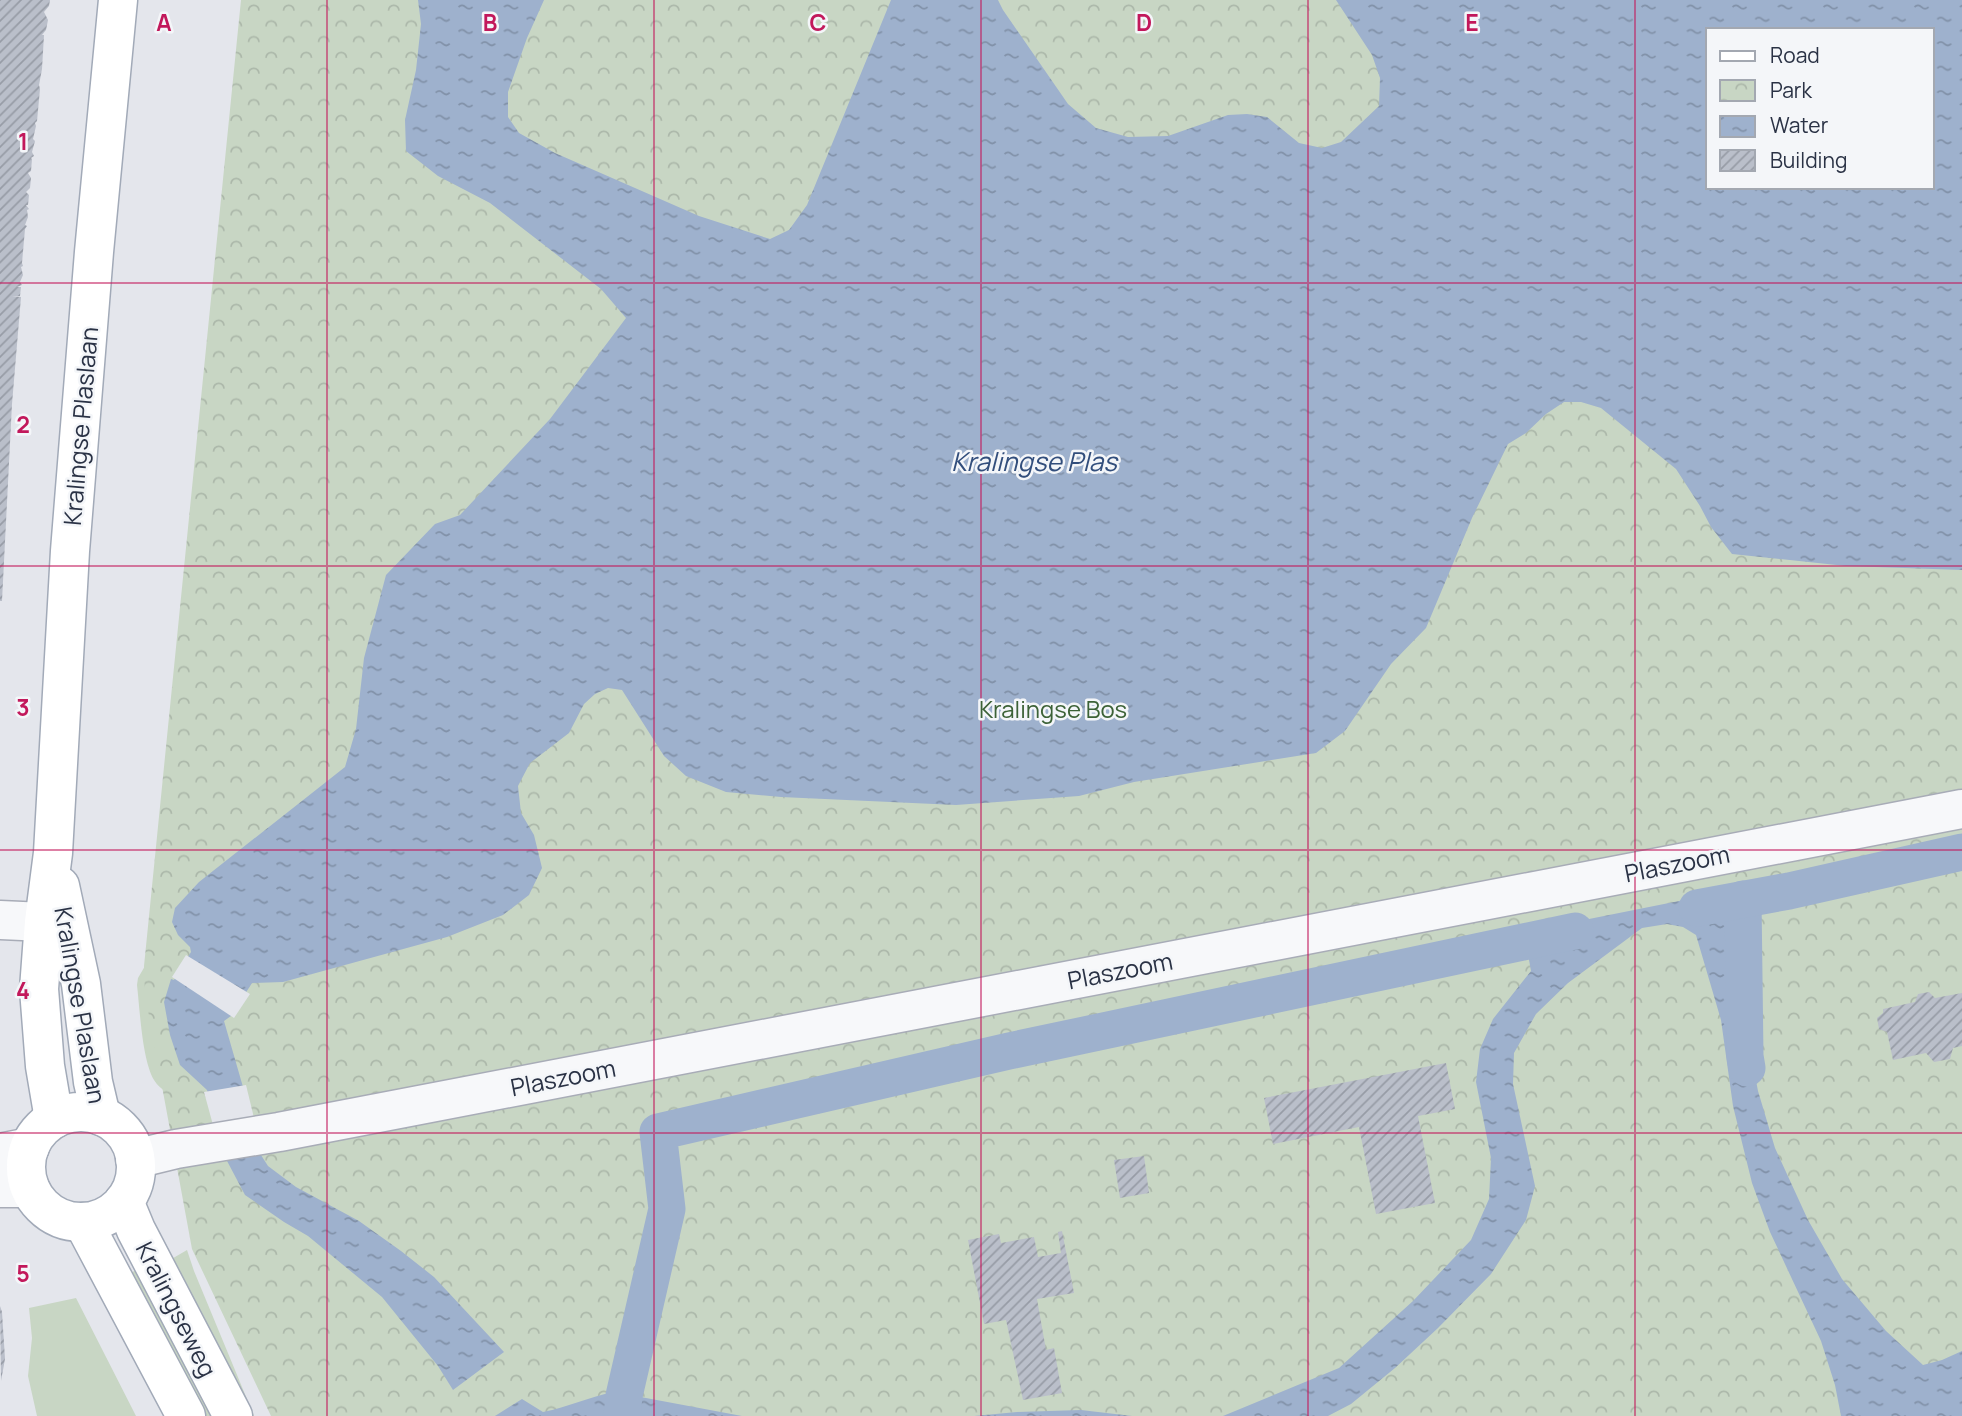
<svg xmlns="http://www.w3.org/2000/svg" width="1962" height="1416" font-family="Manrope,sans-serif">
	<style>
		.green { fill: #c8d6c4 }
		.park { fill: url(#park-crowns) }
		.water { fill: url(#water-ripples); fill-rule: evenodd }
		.pier { fill: #e4e6ec }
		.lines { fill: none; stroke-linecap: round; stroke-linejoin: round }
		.canal { stroke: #9eb1cd; stroke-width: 37 }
		.building { fill: url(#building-hatch) }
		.minor-casing { stroke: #a8acb7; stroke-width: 41 }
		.major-casing { stroke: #a2aab8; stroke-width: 41 }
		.minor { stroke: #f7f8fa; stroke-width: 38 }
		.major { stroke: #fff; stroke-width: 38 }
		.grid { fill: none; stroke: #c2185b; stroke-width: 2; stroke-opacity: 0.55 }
		.labels { text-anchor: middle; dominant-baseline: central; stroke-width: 5; stroke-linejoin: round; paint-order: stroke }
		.street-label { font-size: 24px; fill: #2a3245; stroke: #f4f6f9 }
		.park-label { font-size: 24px; fill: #3c6237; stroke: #f4f6f9 }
		.water-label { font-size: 26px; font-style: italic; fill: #324e7c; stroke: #f4f6f9 }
		.grid-label { font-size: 23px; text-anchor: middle; font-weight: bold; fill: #c2185b; stroke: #f4f6f9; stroke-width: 5; stroke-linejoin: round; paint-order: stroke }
	</style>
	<defs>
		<pattern id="park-crowns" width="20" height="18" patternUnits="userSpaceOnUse" patternTransform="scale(1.75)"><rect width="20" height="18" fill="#c8d6c4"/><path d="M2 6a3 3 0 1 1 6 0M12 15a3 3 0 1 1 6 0" fill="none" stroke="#acb8aa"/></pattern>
		<pattern id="water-ripples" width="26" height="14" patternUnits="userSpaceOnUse" patternTransform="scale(1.75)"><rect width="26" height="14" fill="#9eb1cd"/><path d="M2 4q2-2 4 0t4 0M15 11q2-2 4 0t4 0" fill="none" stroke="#8191a8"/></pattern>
		<pattern id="building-hatch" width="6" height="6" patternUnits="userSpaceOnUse" patternTransform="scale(1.75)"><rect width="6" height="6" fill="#babfca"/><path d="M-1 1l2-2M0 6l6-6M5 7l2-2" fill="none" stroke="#979ca6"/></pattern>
	</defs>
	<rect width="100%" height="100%" fill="#e4e6ec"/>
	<g class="green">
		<path d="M 145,966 L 166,1092 C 161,1088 157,1085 154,1080 C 142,1059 140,1011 137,985 L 138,978 Z"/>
		<polygon points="187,1250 194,1271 254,1416 241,1416 163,1264"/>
		<polygon points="142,1267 220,1416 197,1416 125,1276"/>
		<polygon points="76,1298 136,1416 37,1416 28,1376 32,1338 29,1308"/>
	</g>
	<polygon class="park" points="241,0 1547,0 1661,242 1962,199 1962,1416 271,1416 192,1249 145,994 144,966"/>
	<g class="water">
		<path d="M 418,0 L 544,0 L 527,38 L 508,92 L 508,117 L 519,133 L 555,153 L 699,216 L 770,239 L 789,230 L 807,205 L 891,0 L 998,0 L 1003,10 L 1068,104 L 1096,128 L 1128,137 L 1168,136 L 1228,115 L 1247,114 L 1267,117 L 1299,143 L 1322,148 L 1341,142 L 1379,106 L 1380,78 L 1372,55 L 1336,0 L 1962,0 L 1962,570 L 1846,566 L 1732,554 L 1711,527 L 1700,506 L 1676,469 L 1601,408 L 1581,402 L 1564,402 L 1546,414 L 1526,433 L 1508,444 L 1472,518 L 1426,628 L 1391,664 L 1345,731 L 1316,753 L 1134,782 L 1079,796 L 956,805 L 781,797 L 726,792 L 686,776 L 664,756 L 622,690 L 608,688 L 595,694 L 584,704 L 569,733 L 530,763 L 518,786 L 521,813 L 534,835 L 542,868 L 529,895 L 503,915 L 447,937 L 283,982 L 252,983 L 231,1016 L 224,1021 L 243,1087 L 259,1152 L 268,1166 L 296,1187 L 359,1221 L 401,1251 L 434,1277 L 504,1352 L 453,1390 L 438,1366 L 382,1297 L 308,1236 L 284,1222 L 245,1195 L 226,1159 L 207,1090 L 180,1065 L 170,1035 L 164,1002 L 171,979 L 174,980 L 191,952 L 190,947 L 178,935 L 172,922 L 175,908 L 199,882 L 345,767 L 356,729 L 364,658 L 386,575 L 435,524 L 460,515 L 550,419 L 626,318 L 601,289 L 490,203 L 438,176 L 406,151 L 405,120 L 416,70 L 421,24 ZM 1708,30 L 1932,30 L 1932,187 L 1708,187 Z"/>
		<polygon points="1744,888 1747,911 1737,919 1734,936 1740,996 1758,1091 1775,1148 1808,1220 1842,1279 1886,1331 1923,1365 1942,1360 1962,1351 1962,1416 1841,1416 1835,1385 1821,1341 1770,1232 1752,1183 1733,1106 1721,1020 1696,935 1683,927 1667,924 1642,928 1568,983 1536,1014 1514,1053 1513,1084 1535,1186 1526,1220 1491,1274 1438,1328 1395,1368 1351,1404 1328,1416 1223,1416 1339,1368 1413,1301 1471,1240 1489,1199 1491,1158 1476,1082 1480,1049 1493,1019 1531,971 1524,932"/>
		<path d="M 614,1392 L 742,1416 L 495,1416 L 522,1399 L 543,1412 C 568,1407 589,1397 614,1392 Z"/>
		<polygon points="1081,1410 1132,1416 974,1416 1017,1412"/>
	</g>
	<g class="pier">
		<polygon points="186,955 250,994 234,1018 172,977"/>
		<polygon points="246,1085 262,1151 222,1158 204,1092"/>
	</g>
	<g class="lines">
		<g class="canal">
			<polyline points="1743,899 1745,1056 1747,1068"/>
			<polyline points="1697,908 1789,891 1962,852"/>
			<polyline points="622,1416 624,1396 667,1209 658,1132 1009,1051 1575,931"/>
		</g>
	</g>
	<g class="building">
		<polygon points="0,0 50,0 49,6 44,12 48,20 46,30 42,35 44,35 42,69 39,85 40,89 37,121 35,123 36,126 33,139 35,141 32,152 34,156 31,158 32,159 31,171 28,173 31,178 30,188 26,192 29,195 28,205 26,205 29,209 27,210 28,217 25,225 27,226 25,229 22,263 23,266 21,267 23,275 20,282 22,285 17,287 21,287 20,296 12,296 21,297 12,404 2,601 0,601"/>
		<polygon points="1929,992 1935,998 1962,993 1962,1046 1953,1048 1950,1059 1934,1062 1926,1053 1893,1060 1887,1032 1879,1029 1877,1018 1883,1013 1883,1009 1915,1002 1918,994"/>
		<polygon points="1446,1063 1455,1109 1418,1116 1435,1203 1376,1214 1359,1127 1273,1144 1264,1098"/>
		<polygon points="1144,1156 1149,1193 1120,1198 1114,1160"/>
		<polygon points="1062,1231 1074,1293 1037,1299 1046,1350 1054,1348 1062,1393 1023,1400 1006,1320 984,1324 968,1240 999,1234 1001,1243 1034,1237 1038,1257 1061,1253 1058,1232"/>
		<polygon points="0,1306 2,1312 5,1359 1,1381"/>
	</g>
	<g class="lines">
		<g class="minor-casing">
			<g id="minor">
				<polyline points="0,920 44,922 67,921"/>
				<polyline points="0,1153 30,1147"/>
				<polyline points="135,1159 176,1149 279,1132 1962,809"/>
				<polyline points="0,1188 30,1188"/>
			</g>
		</g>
		<g class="major-casing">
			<g id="major">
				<polyline points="60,886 81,984 93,1082 101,1116"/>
				<circle cx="81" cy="1167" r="55"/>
				<polyline points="54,1119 45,1066 39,989 44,922 53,853 70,551 94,252 118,0"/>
				<polyline points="124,1201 136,1230 233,1416"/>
				<polyline points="83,1222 186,1416"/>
			</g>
		</g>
		<use href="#minor" class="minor"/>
		<use href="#major" class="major"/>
	</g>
	<path class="grid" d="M 327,0 L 327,1416M 654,0 L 654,1416M 981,0 L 981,1416M 1308,0 L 1308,1416M 1635,0 L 1635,1416M 0,283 L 1962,283M 0,566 L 1962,566M 0,850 L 1962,850M 0,1133 L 1962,1133"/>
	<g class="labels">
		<g class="street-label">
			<text transform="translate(80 426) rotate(-85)">Kralingse Plaslaan</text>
			<text transform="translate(1677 863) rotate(-11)">Plaszoom</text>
			<text transform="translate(1120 970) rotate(-11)">Plaszoom</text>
			<text transform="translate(81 1005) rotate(80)">Kralingse Plaslaan</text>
			<text transform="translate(563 1077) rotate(-11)">Plaszoom</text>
			<text transform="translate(177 1309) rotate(63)">Kralingseweg</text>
		</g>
		<g class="park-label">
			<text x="1053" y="708">Kralingse Bos</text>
		</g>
		<g class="water-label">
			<text x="1034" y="461">Kralingse Plas</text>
		</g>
	</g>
	<g class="grid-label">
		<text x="164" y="31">A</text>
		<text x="490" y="31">B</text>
		<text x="818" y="31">C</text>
		<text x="1144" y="31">D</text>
		<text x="1472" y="31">E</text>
		<text x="23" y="150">1</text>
		<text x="23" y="433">2</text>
		<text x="23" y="716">3</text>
		<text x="23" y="999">4</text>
		<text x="23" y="1282">5</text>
	</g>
	<rect x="1706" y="28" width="228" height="161" fill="#f4f6f9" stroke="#a3a8b1" stroke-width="2"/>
	<rect x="1720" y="51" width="35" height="10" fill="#ffffff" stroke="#a3a8b1" stroke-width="2"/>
	<text x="1770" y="63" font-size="21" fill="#2a3245">Road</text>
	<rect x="1720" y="80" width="35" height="21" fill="url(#park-crowns)" stroke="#a3a8b1" stroke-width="2"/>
	<text x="1770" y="98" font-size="21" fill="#2a3245">Park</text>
	<rect x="1720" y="116" width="35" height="21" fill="url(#water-ripples)" stroke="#a3a8b1" stroke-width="2"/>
	<text x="1770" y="133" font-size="21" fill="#2a3245">Water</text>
	<rect x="1720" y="150" width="35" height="21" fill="url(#building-hatch)" stroke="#a3a8b1" stroke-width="2"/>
	<text x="1770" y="168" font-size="21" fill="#2a3245">Building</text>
</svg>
